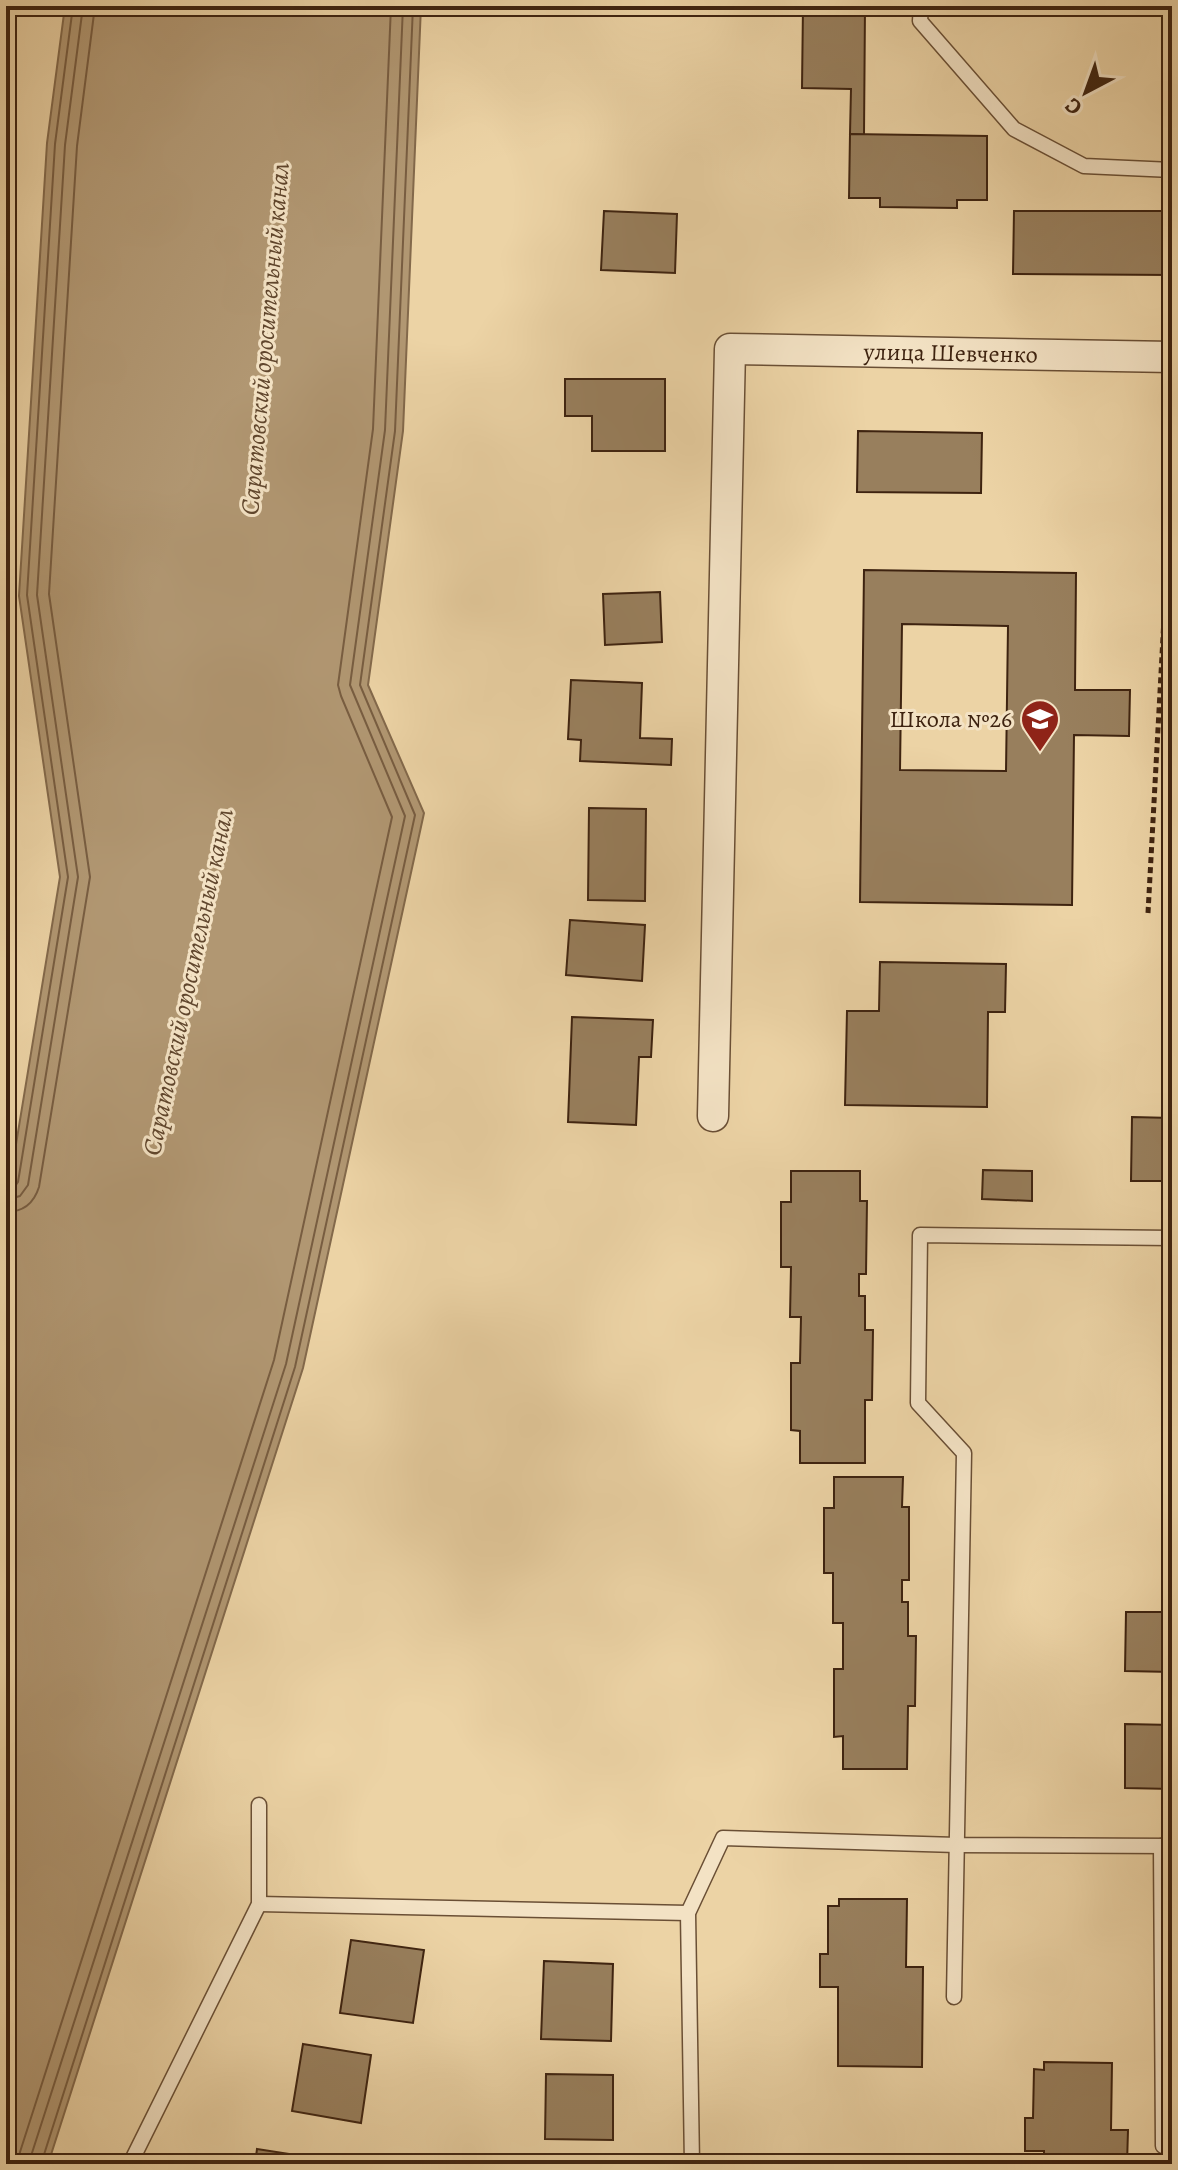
<svg xmlns="http://www.w3.org/2000/svg" width="1178" height="2170" font-family="Alegreya,serif">
	<style>
		.water { fill: #b19772; stroke: #83694b; stroke-width: 2 }
		.lines { fill: none; stroke-linecap: round; stroke-linejoin: round }
		.shore { stroke: #785d41; stroke-width: 2 }
		.building { fill: #987f5d; stroke: #3e2310; stroke-width: 2; fill-rule: evenodd }
		.service-casing { stroke: #6a4f35; stroke-width: 17 }
		.minor-casing { stroke: #6a4f35; stroke-width: 33 }
		.path { stroke: #3e2310; stroke-width: 5; stroke-dasharray: 6 4; stroke-linecap: butt }
		.service { stroke: #f3e2c4; stroke-width: 14 }
		.minor { stroke: #f3e2c4; stroke-width: 30 }
		.labels { text-anchor: middle; dominant-baseline: central; stroke-width: 6; stroke-linejoin: round; paint-order: stroke }
		.street-label { font-size: 24px; fill: #3e2310; stroke: #f3e2c4 }
		.poi-label { font-size: 24px; fill: #3e2310; stroke: #f3e2c4; text-anchor: end }
		.water-label { font-size: 26px; font-style: italic; fill: #60462d; stroke: #f3e2c4 }
	</style>
	<rect width="100%" height="100%" fill="#ecd3a5"/>
	<filter id="stains"><feTurbulence type="fractalNoise" baseFrequency=".0025" numOctaves="4"/><feColorMatrix values="0 0 0 0 .2 0 0 0 0 .09 0 0 0 0 .02 0 0 0 .5 -.17"/></filter>
	<radialGradient id="worn" r=".72"><stop offset=".6" stop-color="#630" stop-opacity="0"/><stop offset="1" stop-color="#630" stop-opacity=".3"/></radialGradient>
	<polygon class="water" points="65,6 421,6 403,431 368,685 424,813 303,1368 48,2164 6,2164 6,1205 60,877 19,596 47,143"/>
	<g class="lines">
		<g class="shore">
			<polyline points="6,1190 13,1189 18,1182 68,877 27,595 55,144 73,6"/>
			<polyline points="6,1200 20,1196 28,1185 78,877 37,595 65,145 83,6"/>
			<path d="M 6,1212 C 23,1212 34,1203 39,1187 L 90,877 L 49,594 L 77,146 L 95,6"/>
			<polyline points="18,2164 20,2152 274,1360 392,817 341,696 338,685 373,429 391,6"/>
			<polyline points="31,2164 31,2156 286,1364 405,816 350,685 385,430 403,6"/>
			<polyline points="41,2164 295,1367 415,815 360,685 395,431 413,6"/>
		</g>
	</g>
	<g class="building">
		<polygon points="803,6 865,6 864,135 850,134 851,89 802,88"/>
		<polygon points="850,134 987,136 987,200 957,200 957,208 880,207 880,198 849,198"/>
		<polygon points="604,211 677,214 675,273 601,270"/>
		<polygon points="1014,211 1172,211 1172,275 1013,274"/>
		<polygon points="565,379 665,379 665,451 592,451 592,416 565,416"/>
		<polygon points="858,431 982,433 981,493 857,492"/>
		<path d="M 864,570 L 1076,573 L 1075,690 L 1130,690 L 1129,736 L 1074,735 L 1072,905 L 860,902 ZM 902,624 L 1008,626 L 1006,771 L 900,770 Z"/>
		<polygon points="660,592 662,642 605,645 603,594"/>
		<polygon points="571,680 642,683 640,738 672,739 671,765 580,761 581,740 568,739"/>
		<polygon points="589,808 646,809 645,901 588,900"/>
		<polygon points="570,920 645,925 642,981 566,975"/>
		<polygon points="880,962 1006,964 1005,1012 988,1012 987,1107 845,1105 847,1011 879,1011"/>
		<polygon points="572,1017 653,1020 651,1057 639,1057 636,1125 568,1122"/>
		<polygon points="1132,1117 1172,1118 1172,1181 1131,1181"/>
		<polygon points="983,1170 1032,1171 1032,1201 982,1199"/>
		<polygon points="791,1171 860,1171 860,1201 867,1201 866,1274 859,1274 859,1296 865,1296 865,1330 873,1330 872,1400 865,1400 865,1463 800,1463 800,1431 791,1430 791,1363 800,1363 801,1317 790,1317 791,1267 781,1267 781,1202 791,1202"/>
		<polygon points="834,1477 903,1477 902,1507 909,1507 909,1580 902,1580 902,1602 908,1602 908,1636 916,1636 915,1706 908,1706 907,1769 843,1769 843,1736 834,1737 834,1669 843,1669 843,1623 833,1623 833,1573 824,1573 824,1508 834,1508"/>
		<polygon points="1126,1612 1172,1612 1172,1672 1125,1671"/>
		<polygon points="1125,1724 1172,1725 1172,1789 1125,1788"/>
		<polygon points="839,1899 907,1899 906,1967 923,1967 922,2067 838,2066 838,1987 820,1987 820,1954 828,1954 828,1906 839,1906"/>
		<polygon points="351,1940 424,1950 413,2023 340,2013"/>
		<polygon points="544,1961 613,1964 611,2041 541,2039"/>
		<polygon points="303,2044 371,2055 361,2123 292,2111"/>
		<polygon points="1044,2062 1112,2063 1111,2130 1128,2130 1127,2164 1044,2164 1044,2151 1025,2151 1025,2118 1033,2118 1034,2069 1044,2070"/>
		<polygon points="546,2074 613,2075 613,2140 545,2139"/>
		<polygon points="257,2149 322,2159 322,2164 255,2164"/>
	</g>
	<g class="lines">
		<g class="service-casing">
			<g id="service">
				<polyline points="921,6 920,21 1014,129 1084,166 1172,170"/>
				<polyline points="1161,1846 1163,2146"/>
				<polyline points="259,1904 688,1913"/>
				<polyline points="954,1997 964,1453 918,1403 920,1235 1172,1238"/>
				<polyline points="130,2164 259,1904 259,1805"/>
				<polyline points="692,2164 688,1913 723,1838 957,1845 1172,1846"/>
			</g>
		</g>
		<g class="minor-casing">
			<g id="minor">
				<path id="s1" d="M 713,1116 L 730,349 L 1172,357"/>
			</g>
		</g>
		<g class="path">
			<polyline points="1159,710 1172,710"/>
			<polyline points="1148,913 1172,471"/>
		</g>
		<use href="#service" class="service"/>
		<use href="#minor" class="minor"/>
	</g>
	<defs>
		<g id="school-pin" transform="scale(2)"><path d="M0 17L-7.5 6A9.5 9.5 0 1 1 7.5 6Z" fill="#8f2418" stroke="#f3e2c4"/><path d="M0-5L7-2L0 1L-7-2ZM-4 1L0 2.5L4 1V4Q0 6-4 4Z" fill="#fff"/></g>
	</defs>
	<g fill-rule="evenodd">
		<use href="#school-pin" x="1040" y="719"/>
	</g>
	<g class="labels">
		<g class="street-label">
			<text stroke="none"><textPath href="#s1" startOffset="988">улица Шевченко</textPath></text>
		</g>
		<g class="poi-label">
			<text x="1012" y="719">Школа №26</text>
		</g>
		<g class="water-label">
			<text transform="translate(265 339) rotate(-85)">Саратовский оросительный канал</text>
			<text transform="translate(188 982) rotate(-78)">Саратовский оросительный канал</text>
		</g>
	</g>
	<rect width="1178" height="2170" fill="none" stroke="#ecd3a5" stroke-width="32"/>
	<rect x="8" y="8" width="1162" height="2154" fill="none" stroke="#3e2310" stroke-width="4"/>
	<rect x="16" y="16" width="1146" height="2138" fill="none" stroke="#3e2310" stroke-width="2"/>
	<g transform="translate(1086 92) rotate(221)" stroke="#f3e2c4" stroke-width="6" paint-order="stroke">
	<path d="M0-6L14 30L0 20L-14 30Z" fill="#3e2310"/>
	<text y="-12" font-size="22" font-weight="bold" text-anchor="middle" fill="#3e2310">С</text>
	</g>
	<rect width="100%" height="100%" filter="url(#stains)"/>
	<rect width="100%" height="100%" fill="url(#worn)"/>
</svg>
